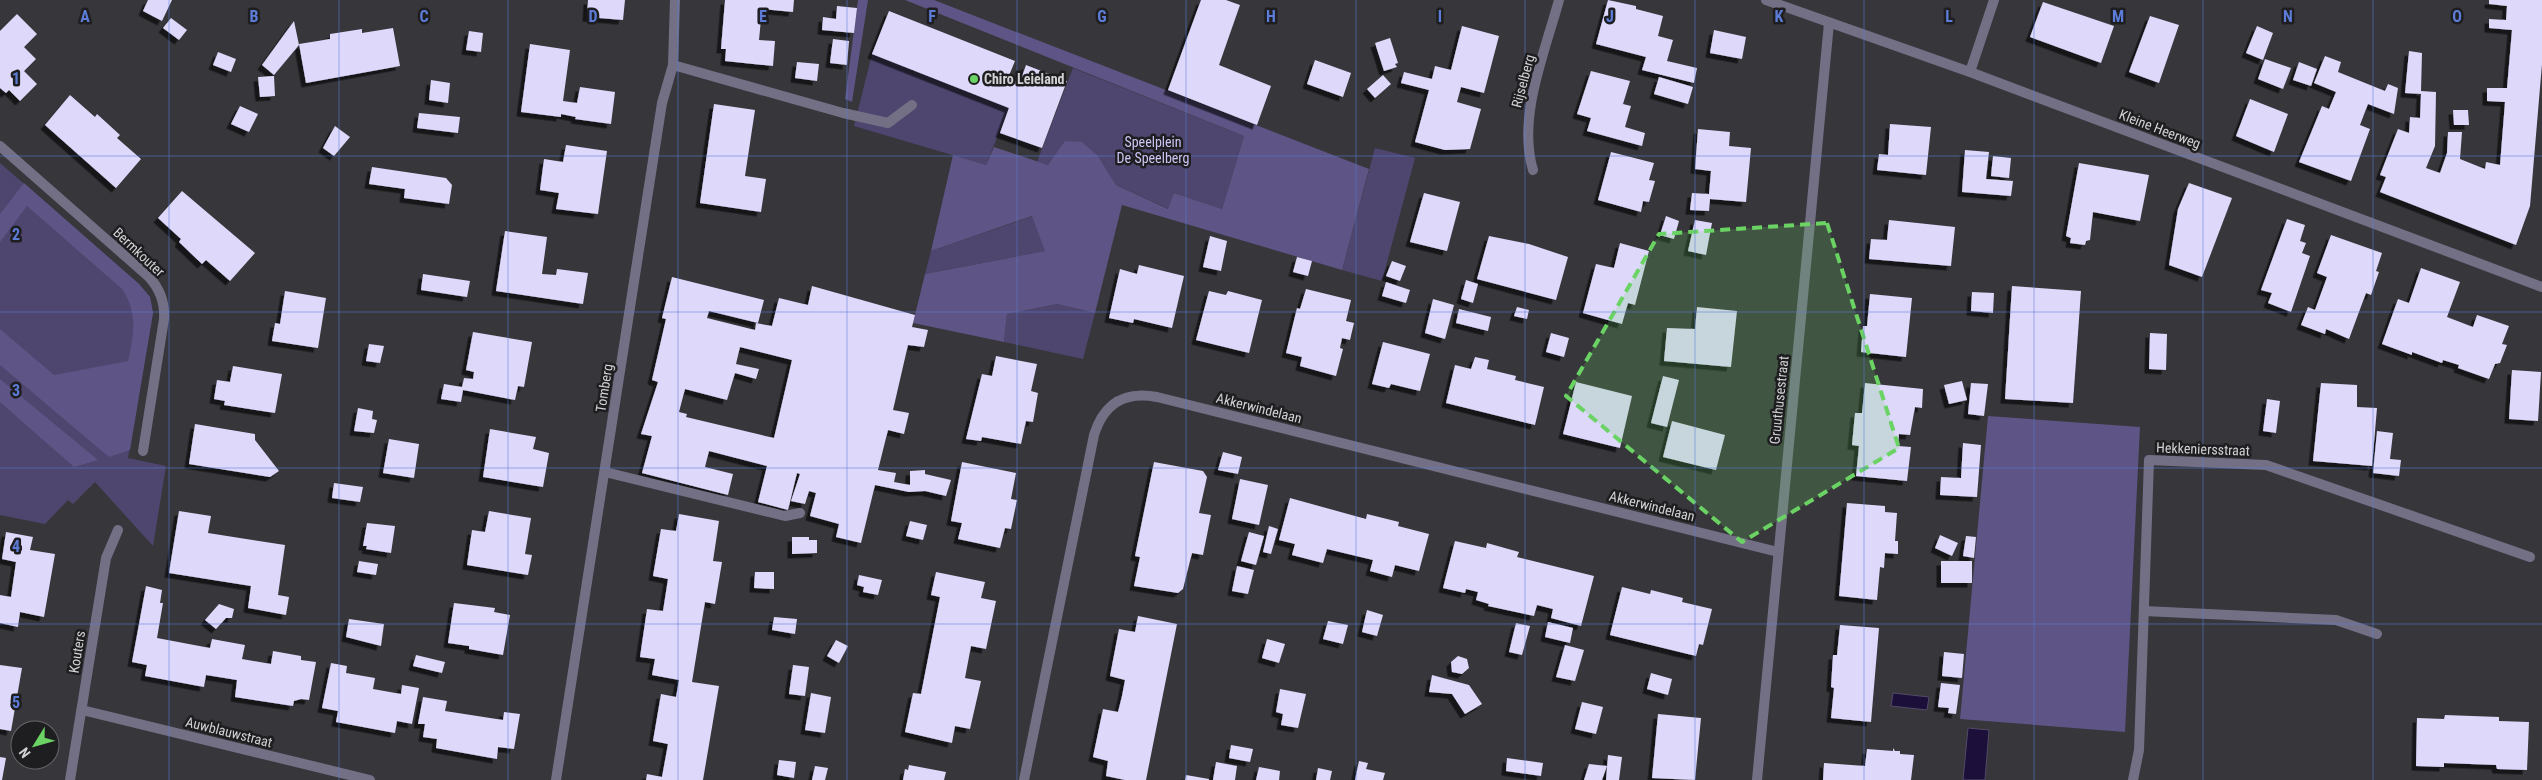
<svg xmlns="http://www.w3.org/2000/svg" width="2542" height="780" font-family="'Roboto Condensed',sans-serif">
	<style>
		.green { fill: #4e466f }
		.forest { fill: #5e5485 }
		.water { fill: #1c103a; stroke: #534a68 }
		.building { fill: #ded8fb; fill-rule: evenodd; filter: url(#shadow) }
		.lines { fill: none; stroke-linecap: round; stroke-linejoin: round }
		.service { stroke: #737086; stroke-width: 10 }
		.minor { stroke: #737086; stroke-width: 10 }
		.marked { fill: #6bd363; fill-opacity: 0.2; stroke: #6bd363; stroke-width: 4; stroke-dasharray: 10 6; stroke-linejoin: round }
		.grid { fill: none; stroke: #5c7cd7; stroke-width: 1; stroke-opacity: 0.55 }
		.poi-dot { fill: #6bd363; stroke: #1e1e20; stroke-width: 2 }
		.labels { text-anchor: middle; dominant-baseline: central; stroke-width: 5; stroke-linejoin: round; paint-order: stroke }
		.poi-label { font-size: 14px; font-weight: bold; fill: #d2d2d5; stroke: #1e1e20; text-anchor: start }
		.street-label { font-size: 14px; fill: #d2d2d5; stroke: #1e1e20 }
		.park-label { font-size: 14px; fill: #cdc6f5; stroke: #1e1e20 }
		.grid-label { font-size: 16px; text-anchor: middle; font-weight: bold; fill: #5c7cd7; stroke: #1e1e20; stroke-width: 5; stroke-linejoin: round; paint-order: stroke }
	</style>
	<defs>
		<filter id="shadow"><feDropShadow dx="-4.5" dy="4.5" stdDeviation="0" flood-color="#0009"/></filter>
	</defs>
	<rect width="100%" height="100%" fill="#37363b"/>
	<g class="green">
		<polygon points="872,54 1009,108 986,165 854,126"/>
		<polygon points="1073,68 1244,136 1222,209 1174,193 1169,209 1116,185 1098,156 1048,165 1037,162"/>
		<polygon points="1375,148 1415,158 1382,281 1342,270"/>
		<polygon points="0,163 139,284 150,297 153,313 128,458 166,466 153,546 95,482 73,504 68,500 45,524 0,515"/>
		<polygon points="1033,216 1046,251 925,274 931,251"/>
		<polygon points="1057,304 1095,313 1083,359 1004,342 1007,314"/>
	</g>
	<g class="forest">
		<polygon points="858,0 868,0 852,102 845,99"/>
		<polygon points="905,0 934,0 1369,169 1342,270 1122,205 1095,313 1057,304 1007,314 1004,342 913,323 925,274 1045,251 1032,216 931,251 953,155 986,165 994,147 1048,165 1065,141 1082,142 1098,156 1116,185 1168,209 1174,193 1222,209 1244,136"/>
		<path d="M 24,183 L 139,284 L 150,297 L 153,313 L 130,450 L 109,457 L 0,365 L 0,329 L 54,375 L 128,361 C 134,335 138,312 122,289 L 27,206 L 0,242 L 0,214 Z"/>
		<polygon points="0,379 98,460 74,467 0,402"/>
		<polygon points="1988,416 2140,427 2125,732 1960,719"/>
	</g>
	<g class="water">
		<polygon points="1893,693 1929,697 1927,710 1891,706"/>
		<polygon points="1968,728 1989,730 1985,780 1963,780"/>
	</g>
	<g class="building">
		<polygon points="148,0 172,0 162,21 143,11"/>
		<polygon points="588,0 625,0 623,20 587,17"/>
		<polygon points="725,0 794,0 793,12 762,9 759,40 775,41 773,66 725,61 726,49 721,49"/>
		<polygon points="1201,0 1226,0 1240,5 1219,65 1271,86 1257,125 1168,90"/>
		<polygon points="1608,0 1636,6 1636,9 1663,16 1658,36 1673,40 1667,61 1697,68 1694,83 1642,70 1646,57 1596,44"/>
		<polygon points="2489,0 2542,0 2542,64 2530,206 2516,245 2380,192 2386,177 2380,175 2398,129 2409,133 2410,117 2420,118 2421,94 2405,93 2409,51 2422,53 2421,91 2436,92 2435,146 2426,168 2440,173 2447,153 2448,132 2462,132 2460,159 2485,169 2486,162 2500,165 2505,102 2487,101 2487,88 2507,88 2512,30 2489,28 2489,19 2506,20 2507,6 2489,4"/>
		<polygon points="2043,2 2114,26 2101,63 2030,37"/>
		<polygon points="837,6 857,8 854,33 822,30 823,17 836,19"/>
		<polygon points="889,11 1015,61 1008,78 1020,82 1026,65 1067,81 1042,148 1000,133 1009,108 872,54"/>
		<polygon points="17,14 37,34 24,47 36,59 24,71 37,84 20,101 9,90 6,93 0,88 0,31"/>
		<polygon points="2150,16 2179,25 2159,83 2129,72"/>
		<polygon points="171,18 187,30 179,40 163,28"/>
		<polygon points="294,21 299,45 274,75 262,65"/>
		<polygon points="1462,26 1499,36 1484,93 1461,87 1457,102 1481,109 1470,149 1445,150 1415,142 1429,90 1401,83 1404,72 1432,79 1435,66 1451,70"/>
		<polygon points="2257,26 2273,33 2263,60 2246,53"/>
		<polygon points="393,28 400,66 306,83 299,44 330,39 330,34 362,29 362,33"/>
		<polygon points="1714,30 1746,37 1742,59 1710,53"/>
		<polygon points="469,31 483,33 481,52 466,50"/>
		<polygon points="1390,38 1398,63 1395,64 1397,67 1384,71 1375,43"/>
		<polygon points="833,39 849,41 847,65 830,63"/>
		<polygon points="530,44 570,50 563,101 577,103 580,87 615,92 611,124 575,119 576,117 561,114 561,117 521,112"/>
		<polygon points="218,52 236,59 231,72 213,65"/>
		<polygon points="2325,56 2341,62 2338,72 2385,91 2388,84 2398,88 2394,114 2368,104 2360,125 2370,129 2351,181 2299,162 2322,106 2329,109 2336,92 2314,83"/>
		<polygon points="2265,59 2291,68 2283,89 2258,79"/>
		<polygon points="1315,60 1351,73 1343,97 1307,84"/>
		<polygon points="797,62 819,64 817,81 795,78"/>
		<polygon points="2299,62 2317,69 2311,86 2293,80"/>
		<polygon points="1591,71 1630,81 1623,104 1631,106 1625,127 1645,133 1642,146 1587,131 1591,118 1577,114"/>
		<polygon points="1383,75 1391,84 1375,98 1367,89"/>
		<polygon points="274,76 275,96 260,97 258,77"/>
		<polygon points="1659,77 1693,87 1688,104 1654,94"/>
		<polygon points="431,80 450,83 448,103 429,100"/>
		<polygon points="70,95 95,117 97,114 108,124 120,135 117,138 141,159 116,188 45,125"/>
		<polygon points="2250,99 2288,114 2274,152 2236,136"/>
		<polygon points="714,104 755,110 745,176 766,179 761,212 700,203"/>
		<polygon points="240,106 258,114 249,132 231,124"/>
		<polygon points="2453,110 2468,110 2469,125 2454,125"/>
		<polygon points="419,113 460,117 458,133 417,128"/>
		<polygon points="1890,124 1931,127 1926,175 1877,170 1879,154 1888,155"/>
		<polygon points="335,126 350,137 334,156 323,148"/>
		<polygon points="1698,129 1730,132 1729,146 1751,148 1746,202 1710,199 1709,211 1690,210 1692,193 1709,194 1711,171 1695,169"/>
		<polygon points="566,145 607,151 598,214 556,209 559,193 540,190 544,159 563,162"/>
		<polygon points="1965,150 1989,152 1986,179 2013,181 2011,196 1962,192"/>
		<polygon points="1611,152 1654,163 1649,180 1655,181 1649,202 1643,201 1641,212 1598,200"/>
		<polygon points="1993,156 2011,158 2009,178 1991,176"/>
		<polygon points="2079,163 2149,175 2140,221 2093,212 2090,240 2086,241 2085,245 2070,243 2071,238 2066,236"/>
		<polygon points="372,167 446,178 452,185 449,204 404,198 405,189 369,184"/>
		<polygon points="2189,183 2232,198 2202,277 2169,265 2178,209"/>
		<polygon points="182,191 255,253 230,281 206,260 202,264 179,242 181,239 158,218"/>
		<polygon points="1424,193 1460,202 1447,251 1410,242"/>
		<polygon points="1666,216 1679,221 1674,239 1660,235"/>
		<polygon points="2287,219 2305,225 2300,241 2306,243 2302,253 2310,256 2291,312 2268,303 2272,293 2261,290"/>
		<polygon points="1695,220 1712,223 1706,255 1688,251"/>
		<polygon points="1889,220 1955,227 1951,266 1869,259 1871,239 1887,240"/>
		<polygon points="505,231 547,237 542,274 556,275 557,269 588,273 583,304 496,291"/>
		<polygon points="2331,235 2382,253 2376,271 2379,272 2371,295 2366,293 2349,339 2326,329 2325,334 2301,325 2308,307 2315,310 2327,277 2317,273"/>
		<polygon points="1210,236 1227,241 1221,271 1203,267"/>
		<polygon points="1489,236 1529,244 1568,257 1556,300 1477,279"/>
		<polygon points="1620,243 1649,251 1635,305 1628,303 1622,324 1583,313 1596,264 1614,268"/>
		<polygon points="1297,257 1312,261 1308,276 1293,272"/>
		<polygon points="1392,261 1406,266 1400,281 1386,276"/>
		<polygon points="1139,265 1184,276 1172,328 1134,319 1133,323 1109,318 1120,269 1137,274"/>
		<polygon points="2421,268 2460,282 2447,317 2473,327 2477,315 2509,326 2502,344 2507,345 2500,363 2495,364 2489,379 2458,368 2459,365 2443,360 2442,363 2412,352 2412,355 2382,344 2398,299 2409,303"/>
		<polygon points="423,274 470,281 467,297 421,290"/>
		<path d="M 672,277 L 764,300 L 758,323 L 709,311 L 707,318 L 755,330 L 756,323 L 772,326 L 779,298 L 808,305 L 812,286 L 915,315 L 912,327 L 928,330 L 924,347 L 908,345 L 893,410 L 909,413 L 904,434 L 888,430 L 878,470 L 896,473 L 894,482 L 910,485 L 910,471 L 925,470 L 925,474 L 951,480 L 946,496 L 925,491 L 909,492 L 875,485 L 861,543 L 836,537 L 839,524 L 810,516 L 816,493 L 809,491 L 805,504 L 791,501 L 800,474 L 797,473 L 788,510 L 758,502 L 767,466 L 709,451 L 705,467 L 733,474 L 728,495 L 642,473 L 652,436 L 641,434 L 658,382 L 652,380 L 666,319 L 662,318 ZM 740,347 L 792,360 L 774,438 L 686,417 L 687,414 L 679,412 L 685,389 L 727,400 L 735,373 L 756,379 L 759,369 L 736,364 Z"/>
		<polygon points="1466,280 1478,284 1473,303 1461,299"/>
		<polygon points="1386,282 1410,290 1406,303 1382,296"/>
		<polygon points="2012,286 2081,291 2073,403 2005,399"/>
		<polygon points="1306,289 1351,300 1346,321 1354,323 1350,340 1342,338 1340,348 1343,349 1336,376 1300,366 1302,357 1286,353 1297,308 1300,309"/>
		<polygon points="285,291 326,298 318,348 272,341 275,323 280,324"/>
		<polygon points="1209,291 1226,295 1228,291 1262,300 1249,353 1196,340"/>
		<polygon points="1972,292 1994,293 1993,313 1971,311"/>
		<polygon points="1870,294 1912,298 1906,357 1861,352 1863,326 1867,326"/>
		<polygon points="1433,299 1454,305 1445,339 1425,333"/>
		<polygon points="1517,307 1529,310 1527,319 1514,316"/>
		<polygon points="1697,307 1737,311 1731,367 1664,361 1667,328 1695,329"/>
		<polygon points="1459,309 1491,317 1488,331 1456,323"/>
		<polygon points="473,332 532,342 524,387 518,386 515,400 463,390 461,402 441,399 444,384 462,387 464,378 473,379 474,372 466,370"/>
		<polygon points="1551,333 1569,338 1564,357 1546,352"/>
		<polygon points="2150,333 2167,334 2166,370 2149,369"/>
		<polygon points="1383,342 1430,354 1420,391 1391,384 1389,388 1372,384"/>
		<polygon points="369,344 384,346 380,363 366,361"/>
		<polygon points="996,356 1037,364 1031,391 1038,393 1033,422 1026,421 1021,444 982,437 981,441 966,439 982,374 992,376"/>
		<polygon points="1475,357 1489,360 1487,369 1516,376 1515,380 1544,387 1535,425 1446,403 1455,365 1471,369"/>
		<polygon points="233,366 282,374 275,413 224,405 225,401 214,399 217,380 230,382"/>
		<polygon points="2512,370 2541,372 2538,421 2509,419"/>
		<polygon points="1663,376 1679,380 1667,427 1651,423"/>
		<polygon points="1962,381 1967,400 1949,404 1944,385"/>
		<polygon points="1576,382 1632,396 1620,448 1563,434"/>
		<polygon points="1865,383 1923,389 1922,408 1915,407 1910,435 1899,434 1898,446 1911,447 1907,481 1856,476 1859,446 1852,445 1855,413 1862,413"/>
		<polygon points="1971,383 1988,384 1984,416 1968,414"/>
		<polygon points="2321,383 2357,385 2357,407 2377,408 2372,466 2313,461"/>
		<polygon points="2267,399 2280,401 2276,433 2263,431"/>
		<polygon points="358,408 373,411 372,419 377,420 374,433 354,431"/>
		<polygon points="1672,421 1725,435 1716,470 1663,457"/>
		<polygon points="195,424 255,434 255,440 279,471 270,477 189,464"/>
		<polygon points="490,429 536,437 533,449 549,453 543,487 483,477"/>
		<polygon points="2377,431 2393,433 2390,459 2401,460 2399,476 2373,473"/>
		<polygon points="389,439 419,444 414,478 383,473"/>
		<polygon points="1963,443 1981,445 1977,497 1940,495 1941,477 1961,478"/>
		<polygon points="1223,452 1242,457 1238,474 1218,470"/>
		<polygon points="962,462 1016,473 1011,499 1017,500 1011,529 1005,528 1000,548 958,539 962,523 951,521"/>
		<polygon points="1154,462 1203,471 1207,477 1199,513 1211,515 1203,555 1192,553 1183,589 1178,593 1134,586 1140,557 1135,556"/>
		<polygon points="1240,479 1268,485 1259,525 1232,519"/>
		<polygon points="334,483 363,487 360,502 332,498"/>
		<polygon points="1290,498 1366,519 1367,514 1399,522 1398,526 1429,534 1419,571 1395,565 1392,577 1370,571 1373,560 1327,549 1323,563 1292,555 1295,544 1279,540"/>
		<polygon points="1847,503 1885,506 1885,512 1897,513 1895,541 1898,541 1898,554 1885,553 1884,568 1880,567 1877,600 1839,596"/>
		<polygon points="179,511 211,516 208,533 285,545 278,595 289,597 286,615 248,608 251,586 169,573"/>
		<polygon points="489,511 531,518 525,554 532,555 528,575 467,565 472,530 485,532"/>
		<polygon points="679,514 719,521 713,561 722,562 715,604 705,602 692,682 719,686 703,780 646,780 647,774 662,777 668,744 653,741 661,694 676,697 679,680 652,675 655,659 640,657 647,609 663,611 668,579 653,576 661,529 676,531"/>
		<polygon points="910,521 927,525 923,540 906,536"/>
		<polygon points="367,523 395,526 391,553 366,549 367,546 363,546"/>
		<polygon points="1269,526 1278,529 1271,554 1263,552"/>
		<polygon points="6,532 33,537 30,550 55,554 44,617 20,612 18,627 0,623 0,595 11,597 16,562 2,559"/>
		<polygon points="1249,532 1264,536 1256,565 1241,561"/>
		<polygon points="1940,535 1958,543 1952,556 1935,548"/>
		<polygon points="1966,536 1976,537 1974,558 1963,556"/>
		<polygon points="792,537 809,537 809,540 817,540 817,553 792,554"/>
		<polygon points="1455,541 1486,548 1487,543 1519,552 1517,557 1594,576 1581,626 1551,618 1553,609 1537,605 1534,616 1488,606 1489,604 1476,600 1478,592 1466,589 1465,593 1443,588"/>
		<polygon points="359,561 378,564 376,575 357,572"/>
		<rect x="1941" y="561" width="31" height="22"/>
		<polygon points="1237,566 1254,570 1248,594 1232,591"/>
		<polygon points="755,572 774,572 774,589 754,588"/>
		<polygon points="936,572 985,582 981,598 996,601 986,649 971,646 965,678 981,681 970,729 955,726 952,743 905,732 913,693 921,694 940,597 931,595"/>
		<polygon points="859,575 882,580 878,595 863,592 864,587 857,585"/>
		<polygon points="146,586 162,590 160,603 163,603 157,638 210,648 212,639 245,645 242,659 271,664 273,651 301,656 301,660 316,662 309,700 301,699 294,701 293,706 235,697 237,680 206,675 204,687 145,676 147,665 132,662"/>
		<polygon points="1622,587 1650,594 1651,590 1683,598 1682,602 1712,609 1703,645 1699,644 1696,656 1610,635"/>
		<polygon points="454,603 495,608 494,612 510,615 503,655 469,649 469,646 448,643"/>
		<polygon points="219,604 234,609 232,618 226,618 216,629 205,620"/>
		<polygon points="1367,610 1383,615 1377,636 1362,632"/>
		<polygon points="1138,616 1177,624 1146,780 1125,780 1106,776 1108,761 1093,757 1103,709 1118,712 1122,696 1125,680 1110,676 1119,629 1135,632"/>
		<polygon points="774,617 797,619 795,634 772,630"/>
		<polygon points="349,619 384,624 381,646 346,637"/>
		<polygon points="1328,621 1348,625 1343,644 1323,639"/>
		<polygon points="1548,622 1573,628 1570,643 1545,637"/>
		<polygon points="1516,623 1530,626 1522,655 1509,652"/>
		<polygon points="1840,625 1879,628 1871,722 1831,718 1834,688 1831,687 1833,655 1837,655"/>
		<polygon points="1267,639 1285,644 1279,663 1262,658"/>
		<polygon points="836,640 848,646 839,663 827,656"/>
		<polygon points="1565,645 1584,650 1575,681 1556,677"/>
		<polygon points="1944,652 1964,654 1962,678 1942,676"/>
		<polygon points="416,655 445,662 442,673 413,666"/>
		<polygon points="1458,656 1467,659 1469,668 1462,674 1452,672 1451,662"/>
		<polygon points="331,663 347,666 346,673 375,678 373,689 401,694 402,685 419,688 412,724 397,721 395,733 336,722 338,711 322,708"/>
		<polygon points="0,665 22,668 11,731 0,729"/>
		<polygon points="793,665 809,667 805,696 789,694"/>
		<polygon points="1651,673 1672,679 1668,695 1647,689"/>
		<polygon points="1432,675 1469,685 1482,704 1465,714 1452,694 1429,692"/>
		<polygon points="1941,683 1960,685 1956,714 1948,713 1949,708 1938,707"/>
		<polygon points="1280,689 1306,694 1298,728 1281,725 1283,714 1276,712"/>
		<polygon points="811,693 831,697 825,733 805,730"/>
		<polygon points="423,697 447,701 445,711 503,720 504,712 520,714 514,749 498,747 497,759 436,748 437,739 423,737 425,724 418,724"/>
		<polygon points="1582,702 1603,707 1596,734 1575,729"/>
		<polygon points="1658,714 1701,718 1695,780 1652,778"/>
		<polygon points="2445,715 2499,717 2499,721 2529,722 2527,770 2497,769 2496,765 2444,763 2444,767 2416,766 2417,718 2444,719"/>
		<polygon points="1231,745 1253,749 1250,762 1229,758"/>
		<polygon points="1893,748 1895,751 1900,751 1900,754 1914,755 1911,780 1823,780 1824,763 1865,766 1867,749 1893,751"/>
		<polygon points="1608,755 1622,757 1619,780 1606,780"/>
		<polygon points="0,757 6,758 2,780 0,780"/>
		<polygon points="1507,758 1543,763 1541,776 1506,771"/>
		<polygon points="779,760 796,762 794,778 777,775"/>
		<polygon points="1359,761 1368,763 1366,769 1385,773 1383,780 1355,780"/>
		<polygon points="1216,762 1237,766 1235,780 1213,780"/>
		<polygon points="1589,764 1607,766 1602,780 1584,780"/>
		<polygon points="909,765 946,772 944,780 903,780 905,769 908,770"/>
		<polygon points="815,766 828,768 825,780 812,780"/>
		<polygon points="1259,767 1280,771 1279,780 1256,780"/>
		<polygon points="1318,768 1332,771 1330,780 1316,780"/>
		<polygon points="1186,775 1209,779 1209,780 1185,780"/>
	</g>
	<g class="lines">
		<g class="service">
			<polyline points="673,65 843,113 888,123 912,105"/>
			<polyline points="605,472 785,516 800,513"/>
			<polyline points="2144,611 2336,620 2377,634"/>
		</g>
		<g class="minor">
			<polyline points="1766,0 1970,72 2542,287"/>
			<polyline points="1970,72 1994,0"/>
			<path d="M 0,146 L 149,277 C 160,289 165,303 164,319 L 143,451"/>
			<path d="M 1533,170 C 1517,117 1545,52 1559,0"/>
			<polyline points="82,710 370,780"/>
			<polyline points="70,780 106,558 118,530"/>
			<polyline points="556,780 662,103 673,65 675,0"/>
			<path d="M 1024,780 L 1094,435 C 1104,403 1125,391 1157,397 L 1778,552"/>
			<polyline points="1757,780 1829,23"/>
			<polyline points="2133,780 2139,750 2149,460 2266,465 2530,557"/>
		</g>
	</g>
	<path class="marked" d="M 1827,223 L 1899,448 L 1742,542 L 1566,396 L 1659,234 Z"/>
	<path class="grid" d="M 169,0 L 169,780M 339,0 L 339,780M 508,0 L 508,780M 678,0 L 678,780M 847,0 L 847,780M 1017,0 L 1017,780M 1186,0 L 1186,780M 1356,0 L 1356,780M 1525,0 L 1525,780M 1695,0 L 1695,780M 1864,0 L 1864,780M 2034,0 L 2034,780M 2203,0 L 2203,780M 2373,0 L 2373,780M 0,156 L 2542,156M 0,312 L 2542,312M 0,468 L 2542,468M 0,624 L 2542,624"/>
	<circle class="poi-dot" cx="974" cy="79" r="5"/>
	<g class="labels">
		<g class="poi-label">
			<text x="984" y="79">Chiro Leieland</text>
		</g>
		<g class="street-label">
			<text transform="translate(1523 81) rotate(-75)">Rijselberg</text>
			<text transform="translate(2160 129) rotate(21)">Kleine Heerweg</text>
			<text transform="translate(139 252) rotate(43)">Bermkouter</text>
			<text transform="translate(604 388) rotate(-81)">Tomberg</text>
			<text transform="translate(1779 400) rotate(-84)">Gruuthusestraat</text>
			<text transform="translate(1259 408) rotate(14)">Akkerwindelaan</text>
			<text transform="translate(2203 449) rotate(2)">Hekkeniersstraat</text>
			<text transform="translate(1652 506) rotate(14)">Akkerwindelaan</text>
			<text transform="translate(77 652) rotate(-81)">Kouters</text>
			<text transform="translate(229 732) rotate(14)">Auwblauwstraat</text>
		</g>
		<g class="park-label">
			<text x="1153" y="142">Speelplein<tspan x="1153" dy="16">De Speelberg</tspan></text>
		</g>
	</g>
	<g class="grid-label">
		<text x="85" y="22">A</text>
		<text x="254" y="22">B</text>
		<text x="424" y="22">C</text>
		<text x="593" y="22">D</text>
		<text x="763" y="22">E</text>
		<text x="932" y="22">F</text>
		<text x="1102" y="22">G</text>
		<text x="1271" y="22">H</text>
		<text x="1440" y="22">I</text>
		<text x="1610" y="22">J</text>
		<text x="1779" y="22">K</text>
		<text x="1949" y="22">L</text>
		<text x="2118" y="22">M</text>
		<text x="2288" y="22">N</text>
		<text x="2457" y="22">O</text>
		<text x="16" y="84">1</text>
		<text x="16" y="240">2</text>
		<text x="16" y="396">3</text>
		<text x="16" y="552">4</text>
		<text x="16" y="708">5</text>
	</g>
	<g transform="translate(35 745) rotate(233)"><circle r="24" fill="#1e1e20" stroke="#666668"/>
	<path d="M0-4L9 19L0 12L-9 19Z" fill="#6bd363"/>
	<text y="-8" font-size="14" font-weight="bold" text-anchor="middle" fill="#d2d2d5">N</text>
	</g>
</svg>
